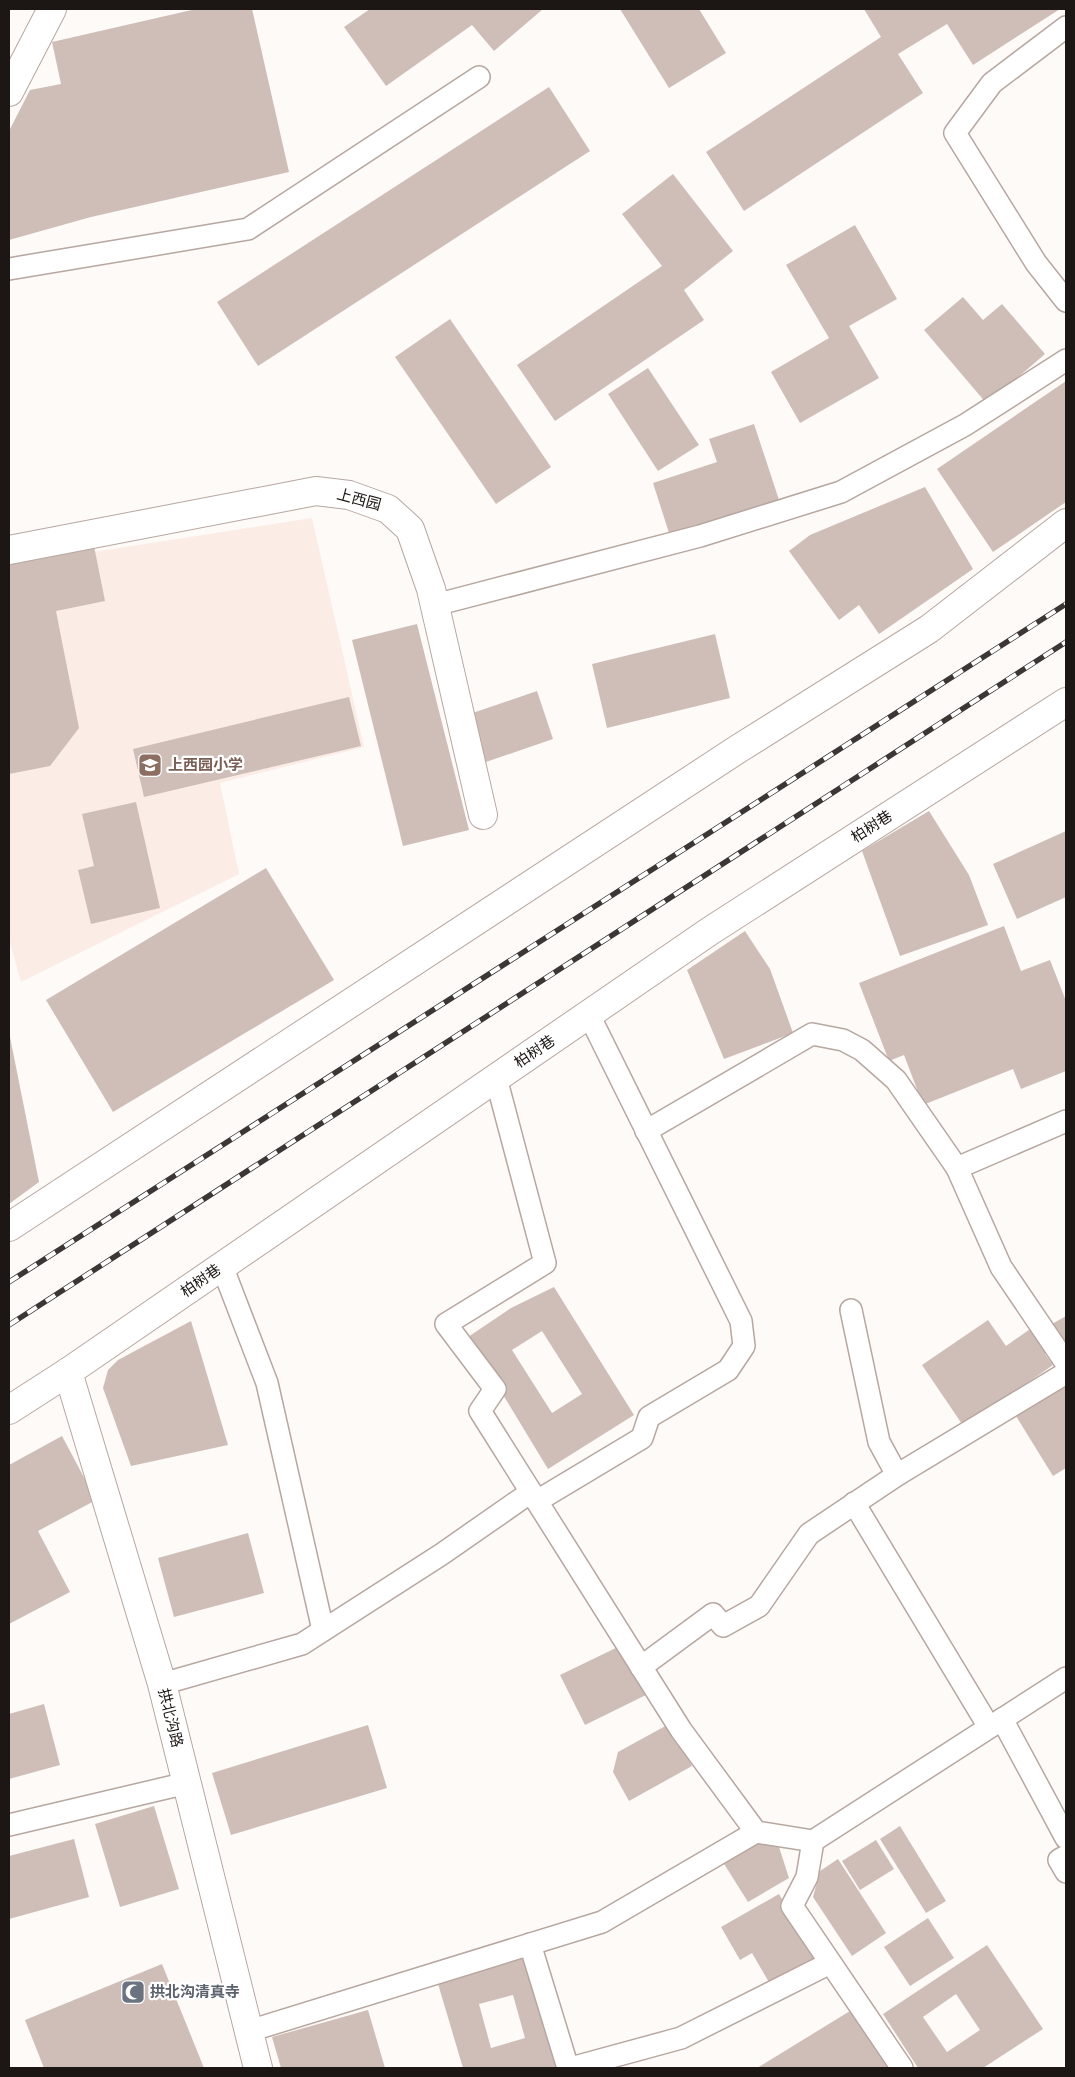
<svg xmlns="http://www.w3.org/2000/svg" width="1075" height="2077" font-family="'Alegreya Sans','Noto Sans SC',sans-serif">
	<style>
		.built { fill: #fbece6 }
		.building { fill: #cfbeb8; fill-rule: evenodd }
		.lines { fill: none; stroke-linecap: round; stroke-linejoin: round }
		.service-casing { stroke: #b7a7a0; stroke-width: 24 }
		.minor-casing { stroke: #b7a7a0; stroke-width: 30 }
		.service { stroke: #fff; stroke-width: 21 }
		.minor { stroke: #fff; stroke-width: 28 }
		.rail-casing { stroke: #3c3735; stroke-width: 5.5 }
		.rail { stroke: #fff; stroke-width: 4; stroke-dasharray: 11; stroke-linecap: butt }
		.labels { text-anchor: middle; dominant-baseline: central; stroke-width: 4.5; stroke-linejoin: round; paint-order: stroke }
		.street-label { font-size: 15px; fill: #1c1614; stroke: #fff }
		.education-label { font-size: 15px; font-weight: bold; fill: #785e54; stroke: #fff; text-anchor: start }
		.worship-label { font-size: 15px; font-weight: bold; fill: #5b616d; stroke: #fff; text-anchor: start }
	</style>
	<rect width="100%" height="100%" fill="#fdfaf8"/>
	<polygon class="built" points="312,518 364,747 220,783 239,874 21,982 9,939 9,565"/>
	<g class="building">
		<polygon points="196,9 252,9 289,172 91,217 9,240 9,131 30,90 61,84 52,42"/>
		<polygon points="370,9 543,9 494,51 472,25 386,86 344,27"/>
		<polygon points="620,9 699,9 726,53 669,88"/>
		<polygon points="864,9 1060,9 973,65 947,24 898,54 923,93 744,211 706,152 881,37"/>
		<polygon points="549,87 590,151 258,366 217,302"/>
		<polygon points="673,174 733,251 684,290 704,320 555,421 517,365 662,266 622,214"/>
		<polygon points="855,225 897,299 849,326 879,378 800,423 771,372 829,338 786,265"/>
		<polygon points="963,297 983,320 1002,304 1045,354 987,404 924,330"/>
		<polygon points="450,319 551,467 496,504 395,357"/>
		<polygon points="648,368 699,445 658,471 608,394"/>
		<polygon points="1066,381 1066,502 993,552 937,469"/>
		<polygon points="754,424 779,500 670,536 653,483 717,462 709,439"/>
		<polygon points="925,487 973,569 879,634 859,605 839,620 789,551 810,535"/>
		<polygon points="94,546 105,601 56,611 79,728 50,766 9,774 9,564"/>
		<polygon points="417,624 469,830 403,846 352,640"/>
		<polygon points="715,634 730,698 607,728 592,664"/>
		<polygon points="537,691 553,739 477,765 461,717"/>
		<polygon points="349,697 361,746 144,797 133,749"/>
		<polygon points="136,802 160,908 91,924 78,870 94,866 82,814"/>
		<polygon points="929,811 969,875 988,925 900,956 862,851"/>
		<polygon points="1066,831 1066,897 1017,919 993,864"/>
		<polygon points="266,868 334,980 113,1112 46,1000"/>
		<polygon points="1004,926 1021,971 1050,960 1066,1001 1066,1071 1021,1089 1013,1069 923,1105 904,1055 889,1061 859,983"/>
		<polygon points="745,931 770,969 793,1033 724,1059 687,970"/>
		<polygon points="9,1032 39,1182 9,1204"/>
		<path d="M 554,1287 L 634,1415 L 548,1469 L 468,1337 L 511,1308 ZM 542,1331 L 582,1394 L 552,1413 L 512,1350 Z"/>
		<polygon points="1066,1316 1066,1349 1052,1324"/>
		<polygon points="988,1320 1006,1346 1033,1327 1050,1351 1045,1354 1053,1365 964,1427 922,1365"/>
		<polygon points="191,1321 228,1445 131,1466 103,1388 108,1370 118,1360"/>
		<polygon points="1066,1384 1066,1468 1053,1476 1016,1416"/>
		<polygon points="62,1436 96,1500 38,1531 70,1592 9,1624 9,1465"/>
		<polygon points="248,1533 264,1593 174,1617 158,1558"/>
		<polygon points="622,1645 646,1695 585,1725 560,1675"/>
		<polygon points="44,1704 60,1765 9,1779 9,1714"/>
		<polygon points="669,1724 692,1766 629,1801 613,1772 618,1752"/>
		<polygon points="368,1725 387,1788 231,1835 212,1773"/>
		<polygon points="154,1806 179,1889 120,1907 95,1824"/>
		<polygon points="900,1826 946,1901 926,1913 880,1839"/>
		<polygon points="74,1839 89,1897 9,1919 9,1856"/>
		<polygon points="753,1839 778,1844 789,1878 748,1902 721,1859"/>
		<polygon points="876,1840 894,1869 860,1890 842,1861"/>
		<polygon points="838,1859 886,1933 852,1956 813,1897 820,1871"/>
		<polygon points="779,1894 816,1957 770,1984 752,1953 740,1960 721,1927"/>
		<polygon points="928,1918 954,1958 910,1986 884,1947"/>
		<path d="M 987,1945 L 1043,2029 L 983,2068 L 918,2068 L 883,2014 ZM 956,1994 L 980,2030 L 947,2052 L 923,2017 Z"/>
		<path d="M 527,1950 L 558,2068 L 463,2068 L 436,1977 ZM 513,1995 L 525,2038 L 491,2048 L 479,2004 Z"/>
		<polygon points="162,1964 204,2068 44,2068 25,2020"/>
		<polygon points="368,2010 385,2068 281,2068 272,2037"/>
		<polygon points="850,2011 888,2068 757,2068"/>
	</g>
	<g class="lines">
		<g class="service-casing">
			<g id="service">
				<polyline points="1066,27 992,83 955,133 1036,263 1066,301"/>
				<polyline points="9,269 248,229 479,77"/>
				<polyline points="435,605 700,536 841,492 965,425 1066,360"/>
				<polyline points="496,1078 545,1263 446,1324 495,1389 480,1411 681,1730 756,1832 813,1841"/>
				<polyline points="646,1131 812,1034 843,1040 862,1050 896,1080 957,1168 1001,1267 1066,1363"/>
				<polyline points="957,1168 1066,1121"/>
				<polyline points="222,1266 267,1383 323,1630"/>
				<polyline points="851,1310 879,1442 897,1475"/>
				<polyline points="537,1501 642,1438 649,1417 728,1370 744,1346 741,1321 589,1015"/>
				<polyline points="854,1503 989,1727"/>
				<polyline points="641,1667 713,1614 723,1626 759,1606 809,1534 897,1475 1066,1373"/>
				<polyline points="162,1684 302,1644 442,1554 531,1492"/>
				<polyline points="1002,1719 1066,1838"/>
				<polyline points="9,1825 187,1783"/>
				<polyline points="1066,1856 1059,1860 1066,1872"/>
				<polyline points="530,1944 568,2068"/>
				<polyline points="249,2031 602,1922 756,1832"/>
				<polyline points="571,2068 681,2038 830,1963"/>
				<polyline points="902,2068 792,1906 807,1877 813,1841 1066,1678"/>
			</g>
		</g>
		<g class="minor-casing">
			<g id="minor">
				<polyline points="9,92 52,9"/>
				<polyline points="9,550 316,491 349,495 388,509 410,529 431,589 483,815"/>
				<polyline points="9,1227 738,749 929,629 1066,523"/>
				<polyline points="68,1372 162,1684 258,2068"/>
				<polyline points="9,1410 68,1372 710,931 1066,702"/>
			</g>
		</g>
		<use href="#service" class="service"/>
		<use href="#minor" class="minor"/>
		<g class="rail-casing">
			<g id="rail">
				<polyline points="9,1282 1066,604"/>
				<polyline points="9,1325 1066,642"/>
			</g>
		</g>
		<use href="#rail" class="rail"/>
	</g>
	<defs>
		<g id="school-square" transform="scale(1.25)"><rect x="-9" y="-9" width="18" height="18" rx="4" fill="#8d6e63" stroke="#fff"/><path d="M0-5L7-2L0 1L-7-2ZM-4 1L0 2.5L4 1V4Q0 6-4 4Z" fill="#fff"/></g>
		<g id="mosque-square" transform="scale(1.25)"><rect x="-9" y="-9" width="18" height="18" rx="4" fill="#6b7280" stroke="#fff"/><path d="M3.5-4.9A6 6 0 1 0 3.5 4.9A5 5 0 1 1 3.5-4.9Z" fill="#fff"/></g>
	</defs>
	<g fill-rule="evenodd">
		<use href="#school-square" x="150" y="765"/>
		<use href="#mosque-square" x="133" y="1992"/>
	</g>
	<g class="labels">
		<g class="street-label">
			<text transform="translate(359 500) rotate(15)">上西园</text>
			<text transform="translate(872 827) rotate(-33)">柏树巷</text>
			<text transform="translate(535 1052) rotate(-34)">柏树巷</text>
			<text transform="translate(201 1281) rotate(-35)">柏树巷</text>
			<text transform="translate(170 1718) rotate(76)">拱北沟路</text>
		</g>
		<g class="education-label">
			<text x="168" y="765">上西园小学</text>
		</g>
		<g class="worship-label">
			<text x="150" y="1992">拱北沟清真寺</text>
		</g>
	</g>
	<rect width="1075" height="2077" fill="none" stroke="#1c1614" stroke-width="20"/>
</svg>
